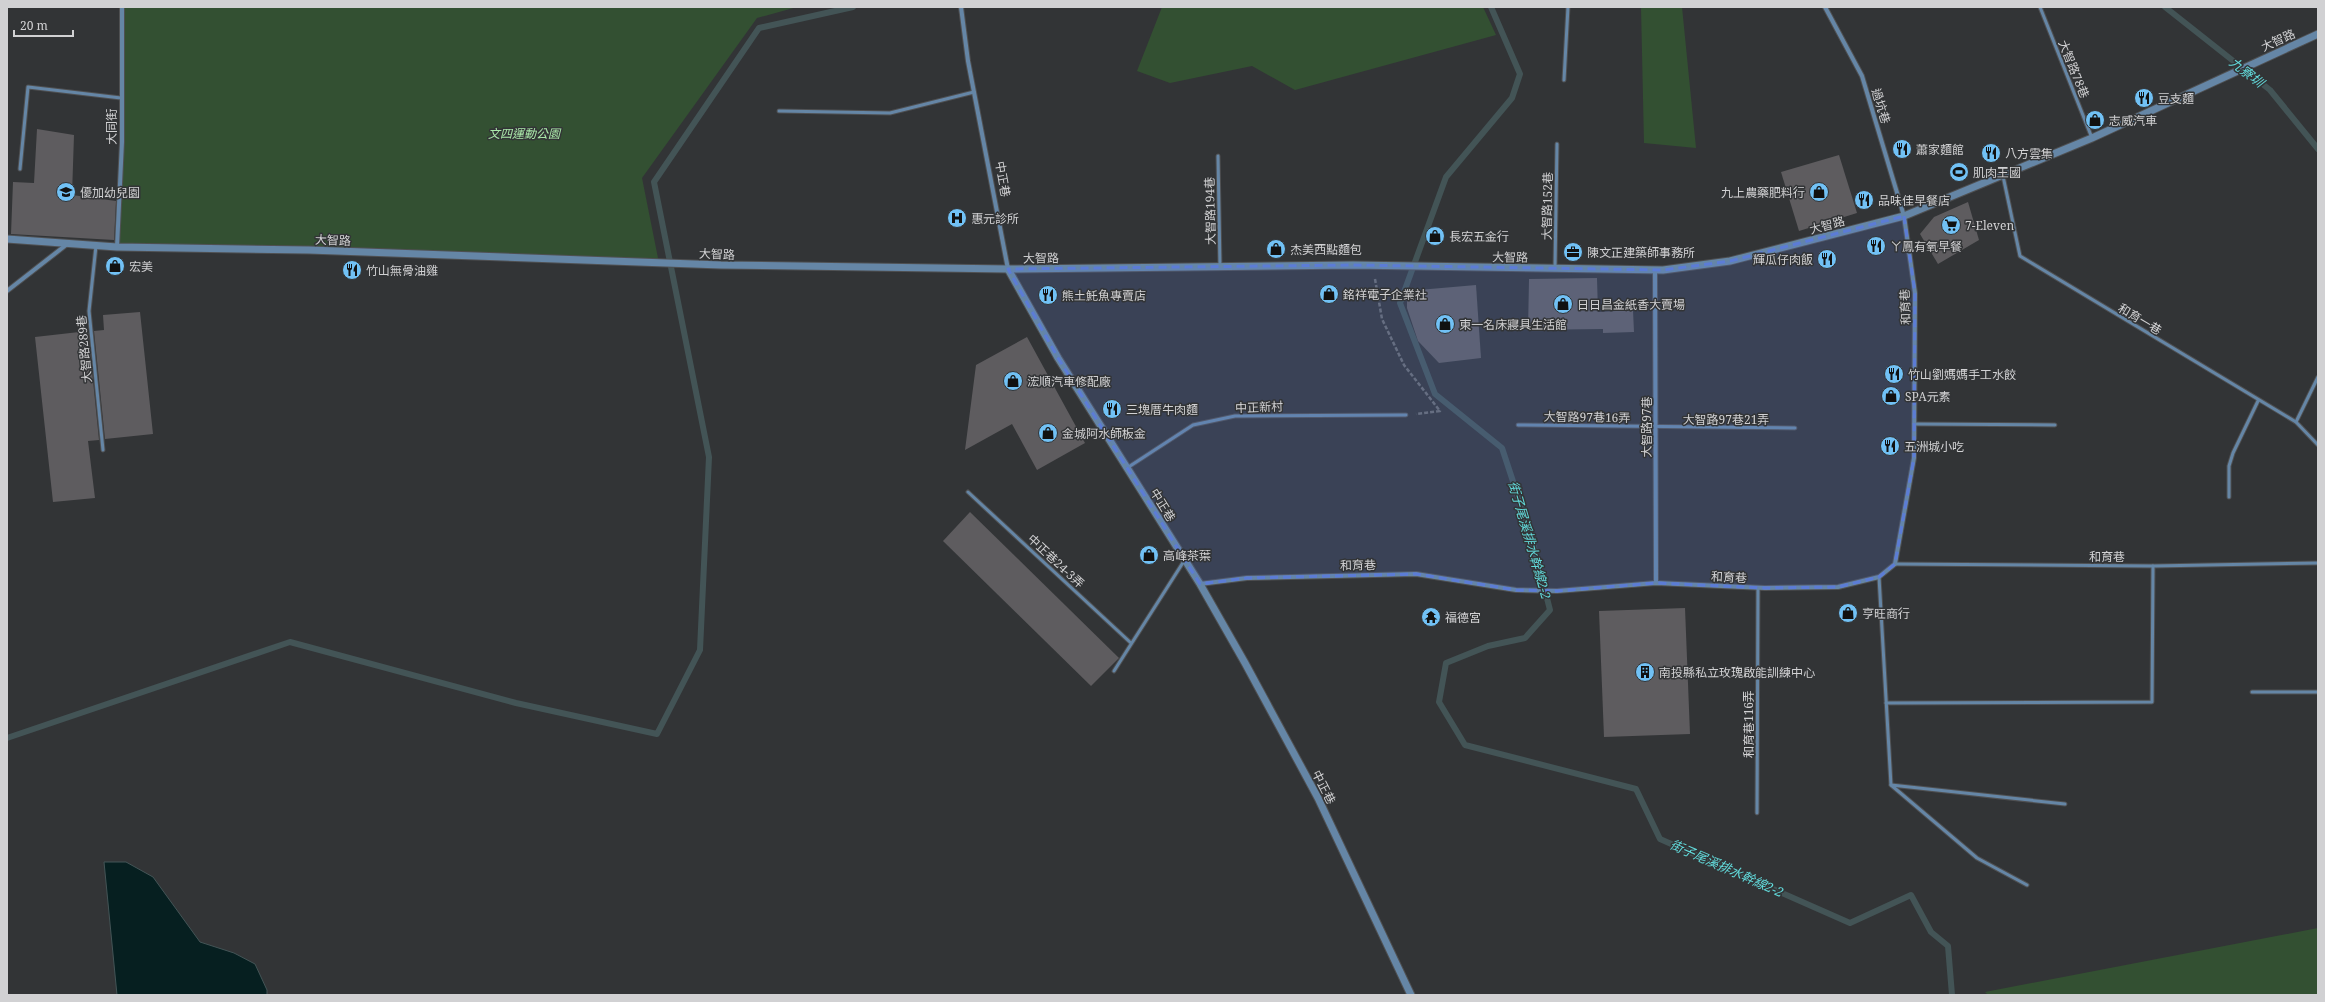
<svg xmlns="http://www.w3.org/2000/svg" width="2325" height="1002" font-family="'Noto Serif','Noto Sans TC',serif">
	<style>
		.green { fill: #335032 }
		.water { fill: #061f20; stroke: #435456 }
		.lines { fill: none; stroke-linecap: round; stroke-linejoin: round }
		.stream { stroke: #435456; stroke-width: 6 }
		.building { fill: #5e5c5f }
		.service-casing { stroke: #4f5052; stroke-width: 5 }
		.minor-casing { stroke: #4f5052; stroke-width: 6 }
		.tertiary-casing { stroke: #4f5052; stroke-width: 9 }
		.path { stroke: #696b6d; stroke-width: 2.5; stroke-dasharray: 4 2; stroke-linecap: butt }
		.service { stroke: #6586a6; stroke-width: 3 }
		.minor { stroke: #6586a6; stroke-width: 4 }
		.tertiary { stroke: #6586a6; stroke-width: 7 }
		.marked { fill: #5c7cd6; fill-opacity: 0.2; stroke: #5c7cd6; stroke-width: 3; stroke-dasharray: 8 5; stroke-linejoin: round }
		.labels { text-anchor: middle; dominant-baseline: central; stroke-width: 3; stroke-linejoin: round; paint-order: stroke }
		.street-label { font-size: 12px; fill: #d1d1d3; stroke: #323436 }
		.poi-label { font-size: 12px; fill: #d1d1d3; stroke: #323436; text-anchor: start }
		.park-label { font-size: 12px; font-style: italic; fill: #aae8a9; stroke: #323436 }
		.water-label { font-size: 13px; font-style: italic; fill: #62dadb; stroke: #323436 }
	</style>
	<rect width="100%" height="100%" fill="#323436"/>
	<g class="green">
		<polygon points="125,7 797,7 757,18 642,178 659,263 117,247"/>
		<polygon points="1162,7 1483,7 1496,35 1295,90 1252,66 1170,83 1137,71"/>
		<polygon points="1641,7 1682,7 1696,148 1644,143"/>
		<polygon points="2318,928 2318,995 1988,995 1985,992"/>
	</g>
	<polygon class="water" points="104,862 126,862 153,877 200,942 234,953 255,964 267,990 267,995 117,995"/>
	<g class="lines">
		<g class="stream">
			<polyline points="1491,7 1520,74 1512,98 1446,177 1400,303 1435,394 1502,448 1531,536 1550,610 1525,638 1488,646 1446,663 1439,702 1465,745 1636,789 1660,839 1850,923 1911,895 1931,932 1948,946 1952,995"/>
			<polyline points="2165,7 2270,90 2318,149"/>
			<polyline points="7,738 290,642 516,703 657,734 700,650 709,457 654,182 759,28 853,7"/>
		</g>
	</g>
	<g class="building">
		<polygon points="37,129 74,135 72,195 116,201 114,240 11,234 13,182 34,183"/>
		<polygon points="1839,155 1857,213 1799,231 1781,172"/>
		<polygon points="1968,202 1979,240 1938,264 1920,234 1934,217"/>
		<polygon points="1597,278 1598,312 1633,310 1634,332 1603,333 1603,329 1528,330 1529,279"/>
		<polygon points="1476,285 1481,358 1439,363 1418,341 1407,308 1407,291"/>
		<polygon points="140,312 153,434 105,439 94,331 104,330 103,315"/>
		<polygon points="88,331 99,440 88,441 95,498 53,502 35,337"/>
		<polygon points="1027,337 1085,443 1037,470 1012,424 965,450 976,365"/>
		<polygon points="970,512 1119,658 1091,686 943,541"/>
		<polygon points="1685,608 1690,734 1604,737 1599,611"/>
	</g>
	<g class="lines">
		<g class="service-casing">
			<g id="service">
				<polyline points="2040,7 2092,138"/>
				<polyline points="1564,80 1568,7"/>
				<polyline points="779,111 890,113 974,92"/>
				<polyline points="1218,156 1220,266"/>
				<polyline points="20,169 28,87 121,98"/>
				<polyline points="2003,176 2020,256 2296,422 2318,445"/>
				<polyline points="96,246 89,311 103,450"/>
				<polyline points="1555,268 1557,144"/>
				<polyline points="2296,422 2318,377"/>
				<polyline points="1914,424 2055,425"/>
				<polyline points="1518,425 1795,428"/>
				<polyline points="1127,468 1193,425 1235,416 1406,415"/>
				<polyline points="968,492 1131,643"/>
				<polyline points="2229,497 2229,466 2233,453 2258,401"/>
				<polyline points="1895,564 2153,566 2318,563"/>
				<polyline points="1879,577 1891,785 1977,858 2027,885"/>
				<polyline points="1114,671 1184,561"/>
				<polyline points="2252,692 2318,692"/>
				<polyline points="1886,703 2152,702 2153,566"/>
				<polyline points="1891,785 2065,804"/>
				<polyline points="1757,813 1758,588"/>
			</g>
		</g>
		<g class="minor-casing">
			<g id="minor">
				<polyline points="961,7 968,61 1008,269"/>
				<polyline points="117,247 122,142 122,7"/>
				<polyline points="1655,270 1656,583"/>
				<polyline points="7,291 66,245"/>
				<polyline points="1200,584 1247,578 1416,574 1516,590 1557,591 1656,583 1765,588 1838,587 1879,577 1895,564 1914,458 1915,293 1904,216 1862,76 1825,7"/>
			</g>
		</g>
		<g class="tertiary-casing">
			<g id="tertiary">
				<polyline points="7,239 117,247 309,250 721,265 1008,269 1353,265 1663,270 1730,261 1904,216 2092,138 2318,34"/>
				<polyline points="1008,269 1058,358 1200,584 1245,663 1318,798 1411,995"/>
			</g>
		</g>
		<polyline class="path" points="1375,279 1382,319 1404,365 1440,411 1416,414"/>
		<use href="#service" class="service"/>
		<use href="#minor" class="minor"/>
		<use href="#tertiary" class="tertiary"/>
	</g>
	<path class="marked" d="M 1904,216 L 1915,293 L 1914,458 L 1895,564 L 1879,577 L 1838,587 L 1765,588 L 1656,583 L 1557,591 L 1516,590 L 1416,574 L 1247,578 L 1200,584 L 1058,358 L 1008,269 L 1353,265 L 1663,270 L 1730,261 Z"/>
	<defs>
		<g id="restaurant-disc" transform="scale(1)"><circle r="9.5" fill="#71c1f5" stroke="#323436"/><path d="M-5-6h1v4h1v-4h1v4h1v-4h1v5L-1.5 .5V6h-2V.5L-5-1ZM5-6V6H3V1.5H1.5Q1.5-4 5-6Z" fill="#111"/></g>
		<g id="shop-disc" transform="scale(1)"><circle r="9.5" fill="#71c1f5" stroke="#323436"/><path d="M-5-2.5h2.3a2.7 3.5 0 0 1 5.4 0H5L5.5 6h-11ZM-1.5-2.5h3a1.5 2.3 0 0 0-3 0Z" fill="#111"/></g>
		<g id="stadium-disc" transform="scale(1)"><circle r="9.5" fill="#71c1f5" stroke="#323436"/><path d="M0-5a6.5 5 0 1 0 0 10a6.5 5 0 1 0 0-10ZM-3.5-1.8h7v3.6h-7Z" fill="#111"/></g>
		<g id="school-disc" transform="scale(1)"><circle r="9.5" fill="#71c1f5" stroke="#323436"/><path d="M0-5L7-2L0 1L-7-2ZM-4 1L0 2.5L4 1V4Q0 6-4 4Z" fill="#111"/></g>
		<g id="hospital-disc" transform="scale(1)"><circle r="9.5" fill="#71c1f5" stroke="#323436"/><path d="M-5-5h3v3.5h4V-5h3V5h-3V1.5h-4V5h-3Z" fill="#111"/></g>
		<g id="supermarket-disc" transform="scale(1)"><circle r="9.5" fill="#71c1f5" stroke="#323436"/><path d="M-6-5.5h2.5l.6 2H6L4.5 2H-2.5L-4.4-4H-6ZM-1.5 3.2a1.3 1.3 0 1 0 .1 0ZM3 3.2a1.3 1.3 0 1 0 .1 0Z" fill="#111"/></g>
		<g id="office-disc" transform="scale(1)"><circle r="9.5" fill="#71c1f5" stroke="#323436"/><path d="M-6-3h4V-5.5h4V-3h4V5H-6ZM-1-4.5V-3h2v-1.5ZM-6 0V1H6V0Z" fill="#111"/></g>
		<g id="temple-disc" transform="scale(1)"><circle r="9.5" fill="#71c1f5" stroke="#323436"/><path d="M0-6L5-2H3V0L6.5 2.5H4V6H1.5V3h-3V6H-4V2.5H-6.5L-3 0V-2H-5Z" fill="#111"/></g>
		<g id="building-disc" transform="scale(1)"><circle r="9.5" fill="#71c1f5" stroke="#323436"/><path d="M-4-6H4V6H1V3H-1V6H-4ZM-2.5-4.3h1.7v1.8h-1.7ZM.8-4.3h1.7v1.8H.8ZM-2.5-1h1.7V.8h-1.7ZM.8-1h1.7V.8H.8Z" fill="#111"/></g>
	</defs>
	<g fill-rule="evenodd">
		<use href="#restaurant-disc" x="2144" y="98"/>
		<use href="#shop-disc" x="2095" y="120"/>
		<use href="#restaurant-disc" x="1902" y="149"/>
		<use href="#restaurant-disc" x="1991" y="153"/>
		<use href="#stadium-disc" x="1959" y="172"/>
		<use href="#school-disc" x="66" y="192"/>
		<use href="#shop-disc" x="1819" y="192"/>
		<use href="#restaurant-disc" x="1864" y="200"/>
		<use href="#hospital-disc" x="957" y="218"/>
		<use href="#supermarket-disc" x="1951" y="225"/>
		<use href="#shop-disc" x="1435" y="236"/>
		<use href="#restaurant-disc" x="1876" y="246"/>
		<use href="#shop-disc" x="1276" y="249"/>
		<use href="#office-disc" x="1573" y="252"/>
		<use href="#restaurant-disc" x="1827" y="259"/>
		<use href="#shop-disc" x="115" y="266"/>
		<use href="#restaurant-disc" x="352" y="270"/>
		<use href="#shop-disc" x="1329" y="294"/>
		<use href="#restaurant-disc" x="1048" y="295"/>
		<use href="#shop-disc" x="1563" y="304"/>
		<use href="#shop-disc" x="1445" y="324"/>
		<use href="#restaurant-disc" x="1894" y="374"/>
		<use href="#shop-disc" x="1013" y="381"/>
		<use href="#shop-disc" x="1891" y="396"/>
		<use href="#restaurant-disc" x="1112" y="409"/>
		<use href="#shop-disc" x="1048" y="433"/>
		<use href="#restaurant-disc" x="1890" y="446"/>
		<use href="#shop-disc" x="1149" y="555"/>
		<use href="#shop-disc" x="1848" y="613"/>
		<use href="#temple-disc" x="1431" y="617"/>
		<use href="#building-disc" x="1645" y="672"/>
	</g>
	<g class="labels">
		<g class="street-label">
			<text transform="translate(2278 40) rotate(-24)">大智路</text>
			<text transform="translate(2074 69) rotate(68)">大智路78巷</text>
			<text transform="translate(1881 106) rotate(73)">過坑巷</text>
			<text transform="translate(111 127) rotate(-90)">大同街</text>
			<text transform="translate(1003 179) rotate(80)">中正巷</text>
			<text transform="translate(1547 206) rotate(-89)">大智路152巷</text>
			<text transform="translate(1210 211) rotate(-91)">大智路194巷</text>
			<text transform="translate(1827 225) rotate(-15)">大智路</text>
			<text transform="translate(333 240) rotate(2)">大智路</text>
			<text transform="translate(717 254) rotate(2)">大智路</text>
			<text transform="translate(1510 257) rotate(1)">大智路</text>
			<text transform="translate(1041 258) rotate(-1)">大智路</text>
			<text transform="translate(1905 307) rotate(-92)">和育巷</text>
			<text transform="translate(2140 319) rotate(31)">和育一巷</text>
			<text transform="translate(84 349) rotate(-95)">大智路289巷</text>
			<text transform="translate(1259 407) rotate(-2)">中正新村</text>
			<text transform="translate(1587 417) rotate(1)">大智路97巷16弄</text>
			<text x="1726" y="419">大智路97巷21弄</text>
			<text transform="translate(1646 427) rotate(-90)">大智路97巷</text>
			<text transform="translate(1163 505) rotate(58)">中正巷</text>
			<text x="2107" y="556">和育巷</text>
			<text transform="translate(1056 561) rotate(43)">中正巷24-3弄</text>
			<text transform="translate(1358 565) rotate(-1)">和育巷</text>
			<text transform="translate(1729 577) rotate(3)">和育巷</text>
			<text transform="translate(1748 724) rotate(-90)">和育巷116弄</text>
			<text transform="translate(1324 787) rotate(63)">中正巷</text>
		</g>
		<g class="poi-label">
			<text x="2158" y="98">豆支麵</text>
			<text x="2109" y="120">志威汽車</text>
			<text x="1916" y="149">蕭家麵館</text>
			<text x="2005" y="153">八方雲集</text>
			<text x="1973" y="172">肌肉王國</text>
			<text x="80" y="192">優加幼兒園</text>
			<text x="1805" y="192" text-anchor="end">九上農藥肥料行</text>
			<text x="1878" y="200">品味佳早餐店</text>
			<text x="971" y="218">惠元診所</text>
			<text x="1965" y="225">7-Eleven</text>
			<text x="1449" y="236">長宏五金行</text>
			<text x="1890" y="246">ㄚ鳳有氧早餐</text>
			<text x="1290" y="249">杰美西點麵包</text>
			<text x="1587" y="252">陳文正建築師事務所</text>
			<text x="1813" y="259" text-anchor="end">輝瓜仔肉飯</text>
			<text x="129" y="266">宏美</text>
			<text x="366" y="270">竹山無骨油雞</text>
			<text x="1343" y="294">銘祥電子企業社</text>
			<text x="1062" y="295">熊土魠魚專賣店</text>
			<text x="1577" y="304">日日昌金紙香大賣場</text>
			<text x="1459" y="324">東一名床寢具生活館</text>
			<text x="1908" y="374">竹山劉媽媽手工水餃</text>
			<text x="1027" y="381">浤順汽車修配廠</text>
			<text x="1905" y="396">SPA元素</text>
			<text x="1126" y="409">三塊厝牛肉麵</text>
			<text x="1062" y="433">金城阿水師板金</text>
			<text x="1904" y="446">五洲城小吃</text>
			<text x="1163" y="555">高峰茶葉</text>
			<text x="1862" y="613">亨旺商行</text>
			<text x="1445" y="617">福德宮</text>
			<text x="1659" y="672">南投縣私立玫瑰啟能訓練中心</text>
		</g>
		<g class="park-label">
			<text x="524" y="133">文四運動公園</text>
		</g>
		<g class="water-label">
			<text transform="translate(2247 72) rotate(38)">九寮圳</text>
			<text transform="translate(1530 540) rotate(74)">街子尾溪排水幹線2-2</text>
			<text transform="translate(1727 868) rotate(24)">街子尾溪排水幹線2-2</text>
		</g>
	</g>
	<rect width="2325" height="1002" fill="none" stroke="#d1d1d3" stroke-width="16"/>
	<path d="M14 30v6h59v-6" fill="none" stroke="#d1d1d3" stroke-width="2"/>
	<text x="20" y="30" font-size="12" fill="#d1d1d3" stroke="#323436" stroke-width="3" paint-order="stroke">20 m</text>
</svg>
